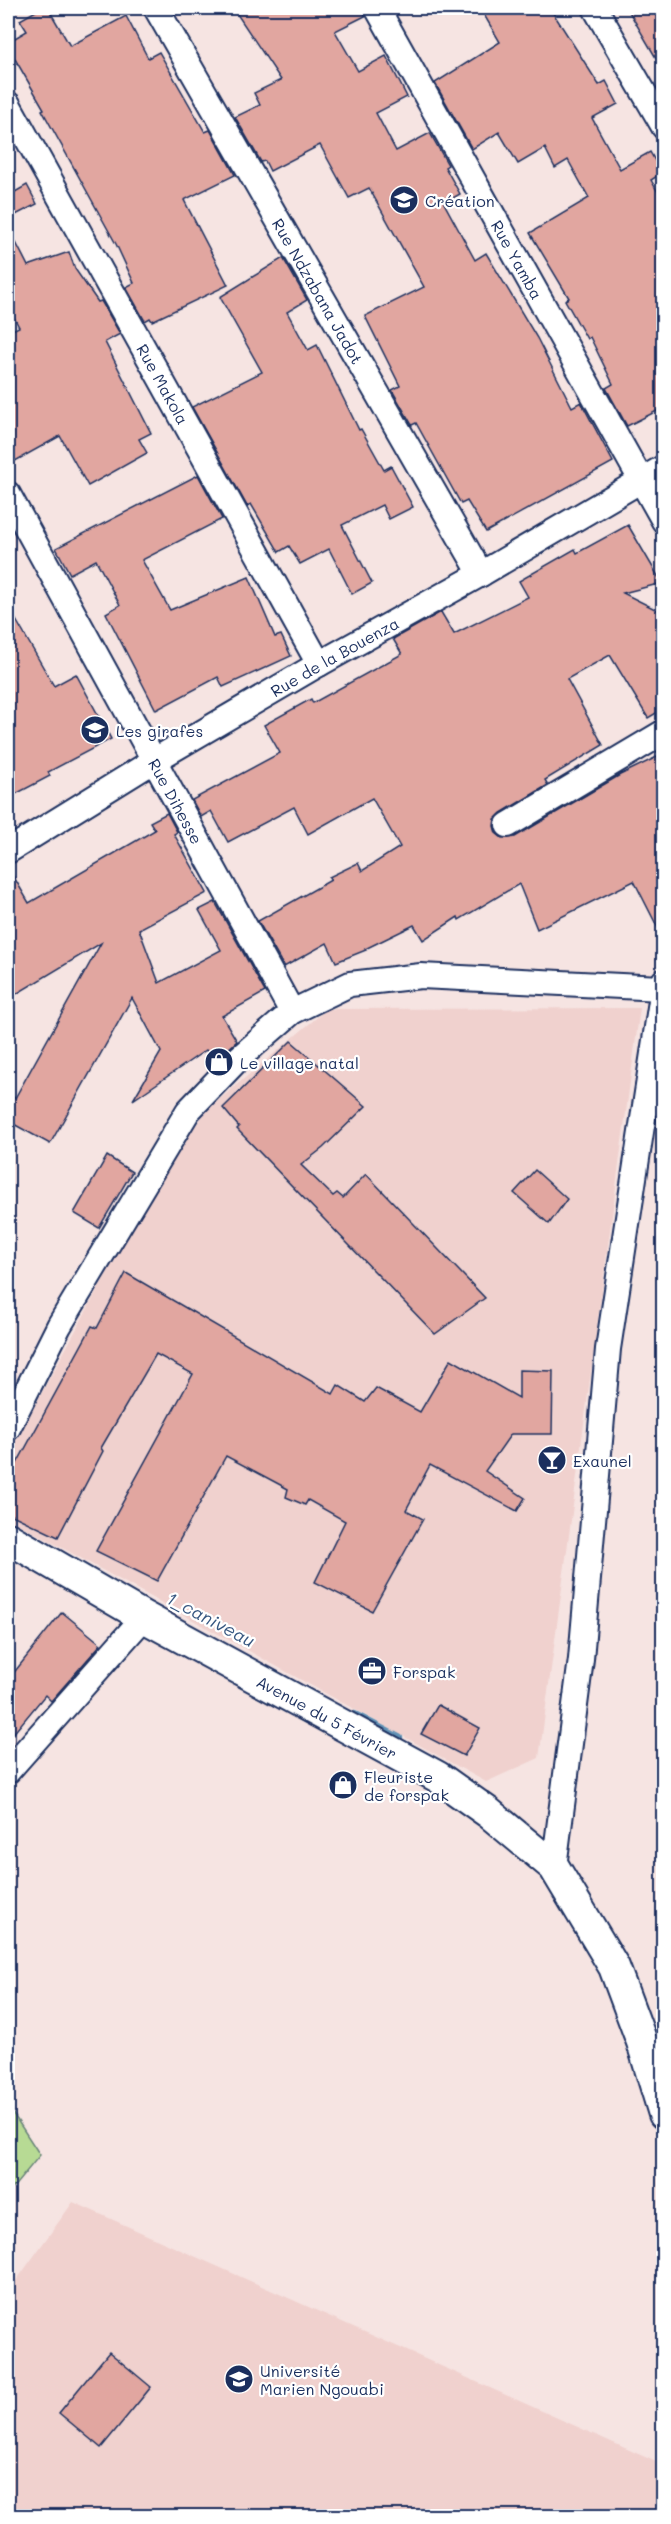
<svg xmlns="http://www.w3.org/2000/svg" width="671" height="2524" font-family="Mali,sans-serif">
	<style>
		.built { fill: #f0d1ce }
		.green { fill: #b7da94; stroke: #698479; stroke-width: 1.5 }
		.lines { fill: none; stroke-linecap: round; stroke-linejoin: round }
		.stream { stroke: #6091b5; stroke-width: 8 }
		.building { fill: #e1a6a0; stroke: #1b2f5e; stroke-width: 1.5 }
		.minor-casing { stroke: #1b2f5e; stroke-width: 28 }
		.tertiary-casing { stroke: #1b2f5e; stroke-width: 34 }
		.minor { stroke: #fff; stroke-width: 24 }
		.tertiary { stroke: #fff; stroke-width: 30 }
		.labels { text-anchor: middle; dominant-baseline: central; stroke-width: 4.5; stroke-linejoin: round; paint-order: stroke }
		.poi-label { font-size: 16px; fill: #1b2f5e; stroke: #fff; text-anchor: start }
		.street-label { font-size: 16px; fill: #1b2f5e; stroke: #fff }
		.water-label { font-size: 18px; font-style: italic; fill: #385882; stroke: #fff }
	</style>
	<rect width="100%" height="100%" fill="#f6e4e2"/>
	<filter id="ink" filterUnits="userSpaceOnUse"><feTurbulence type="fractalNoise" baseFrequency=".0167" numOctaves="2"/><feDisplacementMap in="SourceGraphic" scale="12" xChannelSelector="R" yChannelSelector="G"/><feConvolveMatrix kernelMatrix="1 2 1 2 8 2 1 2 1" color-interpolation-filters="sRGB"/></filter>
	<g filter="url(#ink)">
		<g class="built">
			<polygon points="640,1008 539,1758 486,1782 8,1518 8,1455 164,1168 208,1109 327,1009"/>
			<polygon points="73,2202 663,2465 663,2516 8,2516 8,2292"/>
		</g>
		<polygon class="green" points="8,2106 40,2155 8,2194"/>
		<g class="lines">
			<polyline class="stream" points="355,1715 399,1738"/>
		</g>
		<g class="building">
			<polygon points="41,8 48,8 70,46 126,16 148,58 159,52 205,132 210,130 235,175 184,200 228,285 152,321 150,318 145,321 126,287 134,283 116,244 42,110 44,109 8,47 8,42 27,31 20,20"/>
			<polygon points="233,8 363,8 365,16 335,31 358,71 386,56 407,97 376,113 396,151 430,133 448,165 445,167 460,194 444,203 475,260 486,253 537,338 572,407 581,402 613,462 486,532 467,501 461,504 416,423 412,425 392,390 400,386 365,316 424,287 369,188 349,198 320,145 270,171 265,161 261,162 235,117 260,105 254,93 281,80"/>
			<polygon points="480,8 550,8 599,85 606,81 618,104 592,118 620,169 650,152 662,173 651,180 663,201 663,408 627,426 606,388 613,384 590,337 587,339 565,300 569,298 530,233 589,198 568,160 555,168 545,148 518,164 499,132 472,149 435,83 500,42"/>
			<polygon points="627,8 663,8 663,70"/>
			<polygon points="27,185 37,204 8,219 8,196"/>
			<polygon points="8,227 28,266 69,252 75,269 98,302 101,301 120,334 105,342 151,433 139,439 147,453 88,486 60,436 8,465 8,332 19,327 8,306"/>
			<polygon points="283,258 307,300 287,312 308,350 317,345 359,430 361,429 384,470 391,466 413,507 389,519 382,505 342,525 372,583 352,594 329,549 300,564 289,546 279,552 251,504 247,506 192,407 262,372 220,297"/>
			<polygon points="198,475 222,519 142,560 170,610 249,577 275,637 281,635 291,656 223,687 218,677 156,710 106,613 120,605 96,560 70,574 56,548"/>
			<polygon points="628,525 662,583 623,593 663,613 663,709 648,718 610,655 567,679 603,745 545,780 548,785 501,813 495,819 494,826 496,833 502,838 515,837 620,775 663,754 663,938 634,881 537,929 519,884 459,920 458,917 423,940 414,925 365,949 366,950 336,962 327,943 284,967 258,921 331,880 329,877 358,863 362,871 400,847 372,798 308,834 294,807 228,842 211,811 201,817 192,800 280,753 264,725 311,699 313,703 402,654 393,639 441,612 454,634 528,597 519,581 575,549 577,553"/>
			<polygon points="8,606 54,686 76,674 111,739 48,772 50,776 8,798"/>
			<polygon points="167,813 177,832 174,834 207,893 139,929 159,983 221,950 199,910 215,902 265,992 222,1016 237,1041 226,1051 213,1060 206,1050 133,1100 161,1052 132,998 50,1144 8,1121 8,1094 15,1098 101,943 8,999 8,867 29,903 155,830 150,822"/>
			<polygon points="291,1041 366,1106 323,1148 301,1165 333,1196 337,1193 343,1198 366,1174 485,1298 435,1334 237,1129 239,1127 223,1108"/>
			<polygon points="107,1156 132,1172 99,1228 74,1213"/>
			<polygon points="535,1170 567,1199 549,1224 514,1193"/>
			<polygon points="126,1273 333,1394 338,1385 365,1402 376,1388 420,1412 451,1359 519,1398 519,1370 553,1371 552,1434 511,1434 485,1471 525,1498 517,1511 430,1465 406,1510 423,1519 372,1611 315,1582 345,1521 308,1500 305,1505 286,1497 288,1489 226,1456 157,1581 96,1551 193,1374 156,1354 101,1448 103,1451 58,1537 8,1513 8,1480 92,1326 97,1328"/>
			<polygon points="62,1612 101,1644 51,1701 45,1695 8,1740 8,1680"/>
			<polygon points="438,1705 480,1728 464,1756 421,1734"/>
			<polygon points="109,2352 151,2387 101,2448 59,2413"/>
		</g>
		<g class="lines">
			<g class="minor-casing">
				<g id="minor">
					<path id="s1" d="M 156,8 L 481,574"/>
					<path id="s2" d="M 377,8 L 664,521"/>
					<polyline points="595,8 664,127"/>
					<path id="s3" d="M 8,104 L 319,664"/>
					<path id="s4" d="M 8,494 L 292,1012"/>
					<polyline points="508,825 664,732"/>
					<path id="s5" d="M 8,851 L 155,760 L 319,664 L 481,574 L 664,467"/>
					<polyline points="8,1428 59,1326 188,1111 238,1059 292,1012 350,984 421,976 661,988"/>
					<polyline points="8,1771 144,1617"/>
					<polyline points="554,1867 581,1659 608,1349 664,981"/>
				</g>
			</g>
			<g class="tertiary-casing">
				<g id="tertiary">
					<path id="s6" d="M 8,1538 L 144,1617 L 438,1777 L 489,1813 L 554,1867 L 614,1967 L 642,2042 L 664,2114"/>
				</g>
			</g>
			<use href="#minor" class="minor"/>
			<use href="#tertiary" class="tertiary"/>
		</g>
	</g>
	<defs>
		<g id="school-disc" transform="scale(1.5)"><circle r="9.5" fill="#1b2f5e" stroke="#fff"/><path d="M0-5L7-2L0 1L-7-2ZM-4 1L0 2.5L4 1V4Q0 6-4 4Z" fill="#fff"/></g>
		<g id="shop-disc" transform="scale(1.5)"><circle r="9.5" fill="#1b2f5e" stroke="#fff"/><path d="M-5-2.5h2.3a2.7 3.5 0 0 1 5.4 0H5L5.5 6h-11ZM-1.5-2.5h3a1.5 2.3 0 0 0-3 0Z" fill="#fff"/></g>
		<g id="bar-disc" transform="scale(1.5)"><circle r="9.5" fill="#1b2f5e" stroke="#fff"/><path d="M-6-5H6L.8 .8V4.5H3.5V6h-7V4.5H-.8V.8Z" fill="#fff"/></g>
		<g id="office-disc" transform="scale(1.5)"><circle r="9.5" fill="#1b2f5e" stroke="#fff"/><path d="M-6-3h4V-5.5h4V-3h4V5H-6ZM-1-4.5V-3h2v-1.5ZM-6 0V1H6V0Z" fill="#fff"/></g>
		<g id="university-disc" transform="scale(1.5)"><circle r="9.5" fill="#1b2f5e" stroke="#fff"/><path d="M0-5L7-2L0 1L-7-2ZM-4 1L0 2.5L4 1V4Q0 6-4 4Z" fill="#fff"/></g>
	</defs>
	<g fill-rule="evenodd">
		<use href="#school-disc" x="404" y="200"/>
		<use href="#school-disc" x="95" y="730"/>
		<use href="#shop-disc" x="219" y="1062"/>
		<use href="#bar-disc" x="552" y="1460"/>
		<use href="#office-disc" x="372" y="1671"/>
		<use href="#shop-disc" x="343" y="1785"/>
		<use href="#university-disc" x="239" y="2379"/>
	</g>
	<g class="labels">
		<g class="poi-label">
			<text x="425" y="200">Création</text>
			<text x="116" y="730">Les girafes</text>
			<text x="240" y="1062">Le village natal</text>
			<text x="573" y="1460">Exaunel</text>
			<text x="393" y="1671">Forspak</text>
			<text x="364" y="1776">Fleuriste<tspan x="364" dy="18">de forspak</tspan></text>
			<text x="260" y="2370">Université<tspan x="260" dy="18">Marien Ngouabi</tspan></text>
		</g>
		<g class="street-label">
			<text stroke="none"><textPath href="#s2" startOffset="288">Rue Yamba</textPath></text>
			<text stroke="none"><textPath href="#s1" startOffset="326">Rue Ndzabana Jadot</textPath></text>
			<text stroke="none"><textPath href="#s3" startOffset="320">Rue Makola</textPath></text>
			<text stroke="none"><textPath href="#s5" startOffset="380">Rue de la Bouenza</textPath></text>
			<text stroke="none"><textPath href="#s4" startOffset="350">Rue Dihesse</textPath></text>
			<text stroke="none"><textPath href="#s6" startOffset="366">Avenue du 5 Février</textPath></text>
		</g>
		<g class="water-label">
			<text transform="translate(211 1619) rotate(28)">1_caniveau</text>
		</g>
	</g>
	<rect width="671" height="2524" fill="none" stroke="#fff" stroke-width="30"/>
	<rect x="15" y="15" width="641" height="2494" fill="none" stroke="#1b2f5e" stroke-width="2" filter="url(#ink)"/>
</svg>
